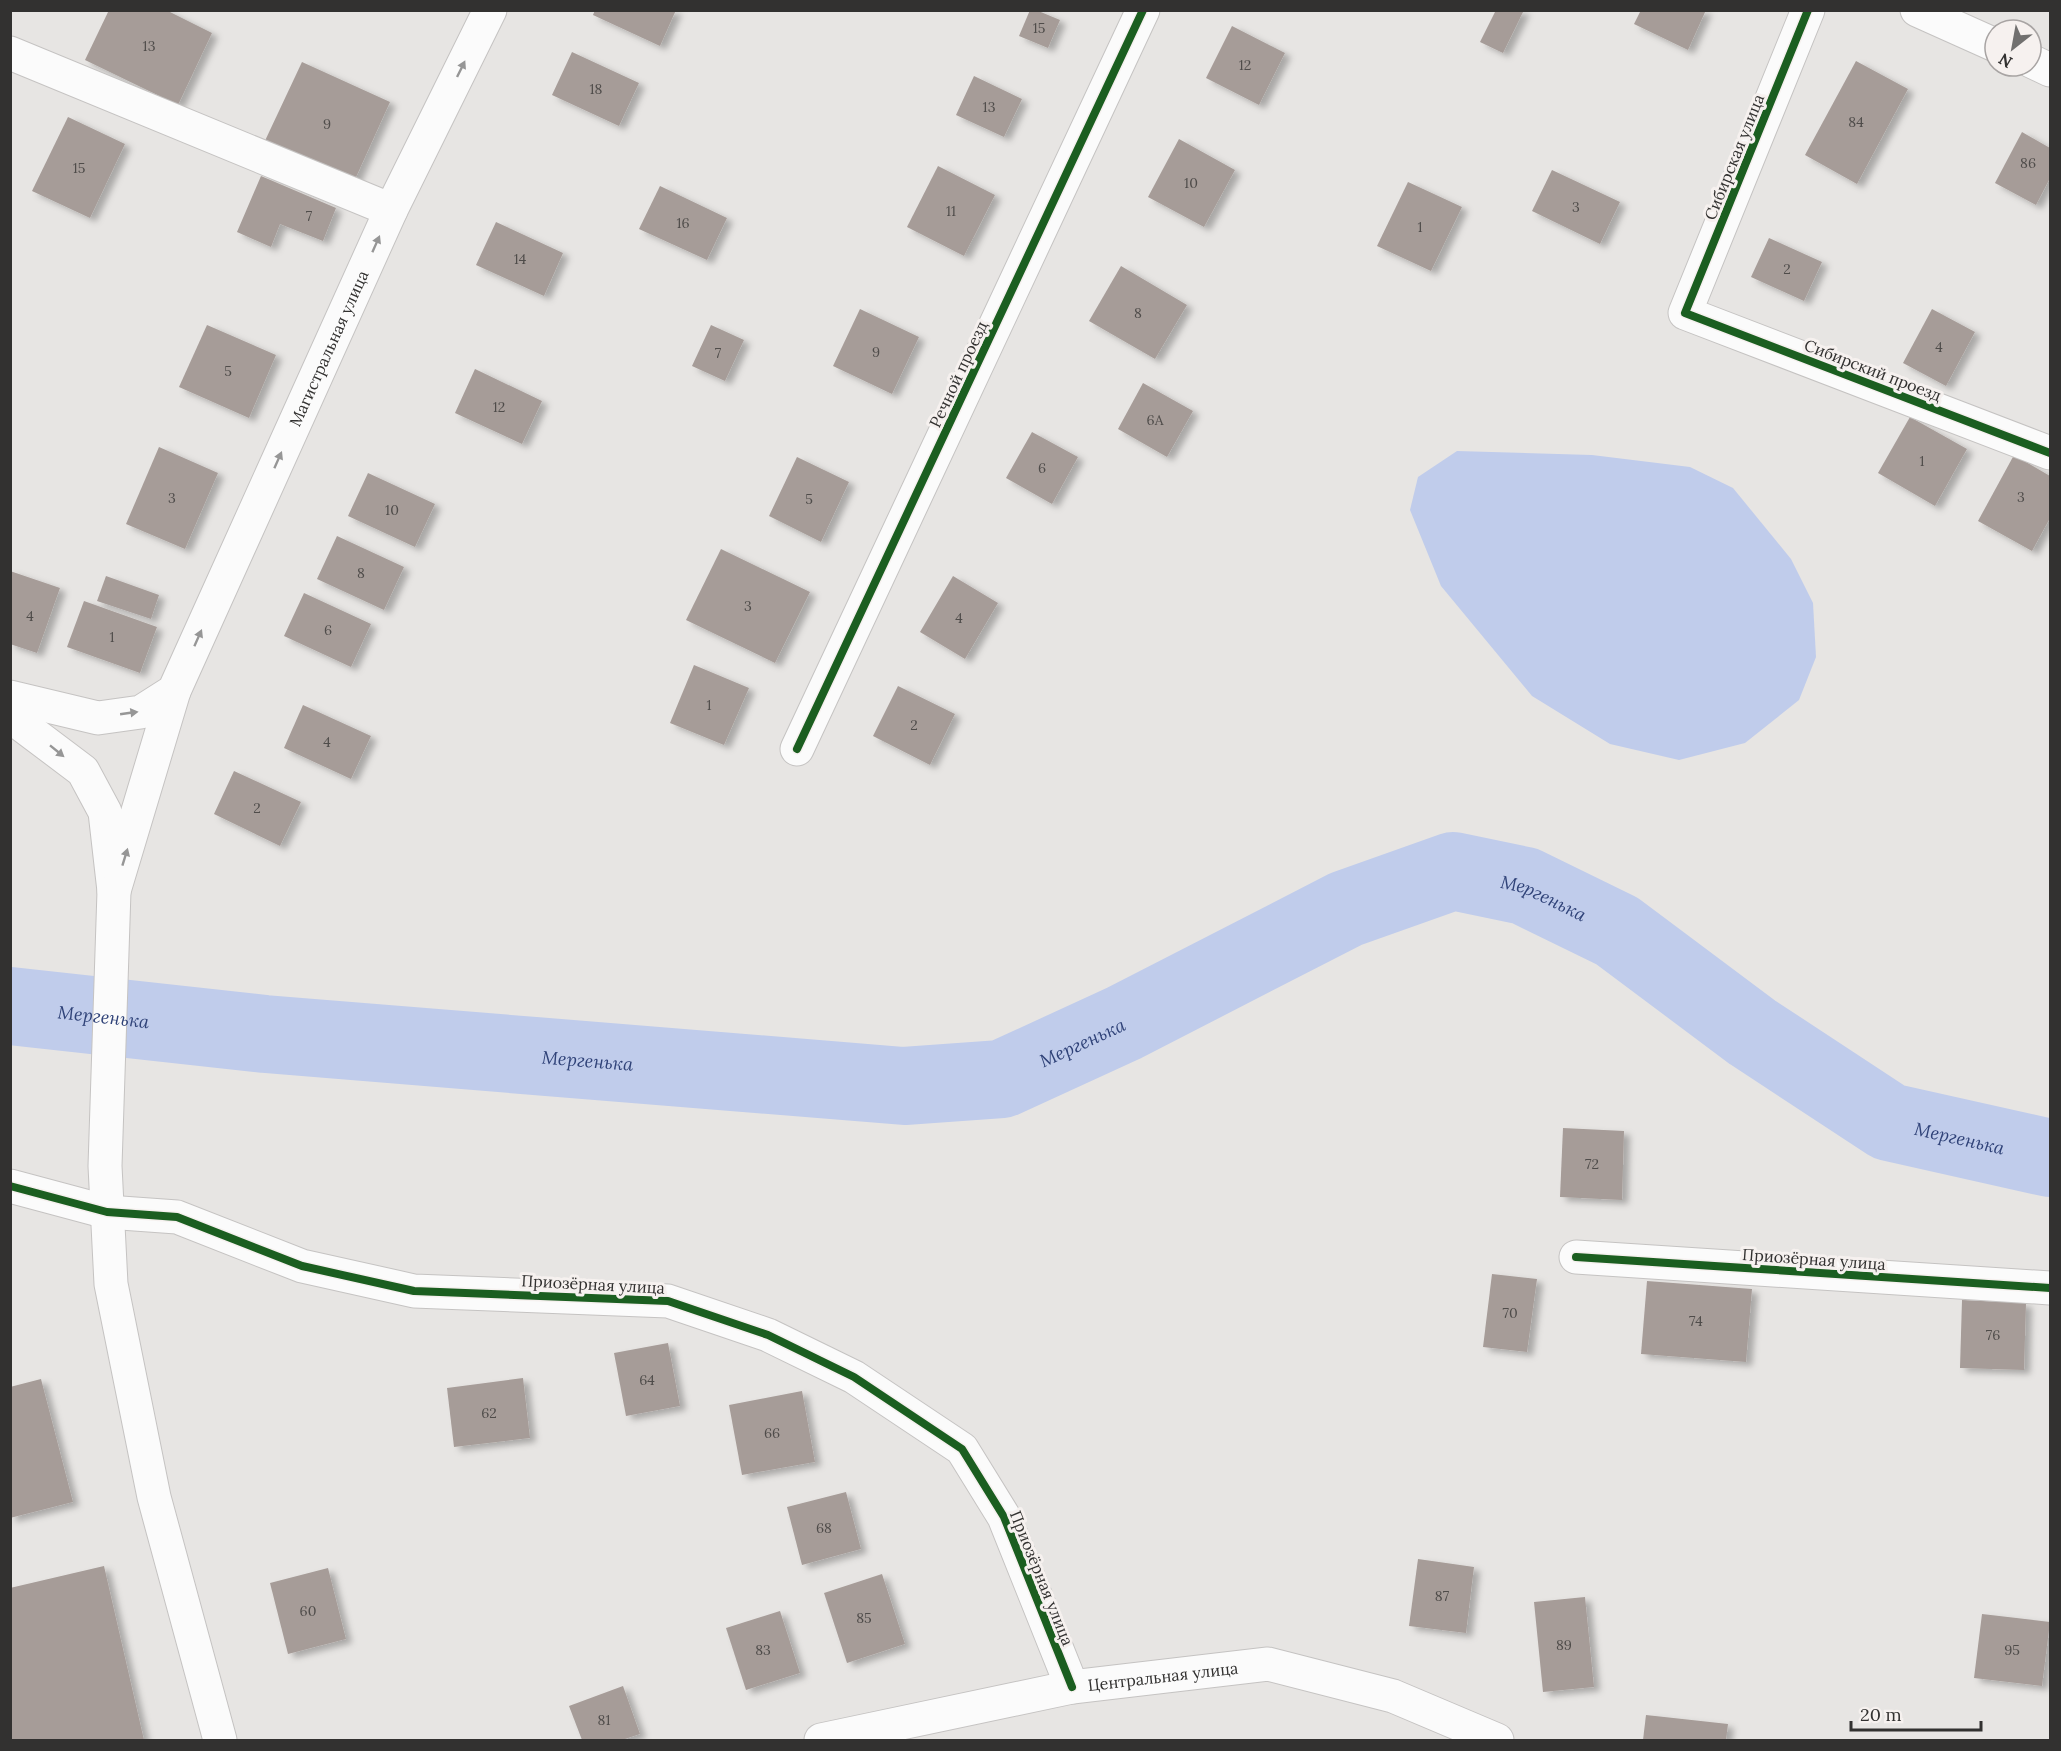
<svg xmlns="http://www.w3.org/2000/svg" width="2061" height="1751" font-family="Lora,serif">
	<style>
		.water { fill: #c0cceb }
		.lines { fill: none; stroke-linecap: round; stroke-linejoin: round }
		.river { stroke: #c0cceb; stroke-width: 78 }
		.building { fill: #a69c98; filter: url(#shadow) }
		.minor-casing { stroke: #c5c3c2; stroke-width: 35 }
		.major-casing { stroke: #c5c3c2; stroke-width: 35 }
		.minor { stroke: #fbfbfb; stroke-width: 33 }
		.major { stroke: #fbfbfb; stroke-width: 33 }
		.cycleway-casing { stroke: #f6f1ef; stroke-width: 11 }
		.cycleway { stroke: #1b5e20; stroke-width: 8 }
		.oneway { fill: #969696 }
		.labels { text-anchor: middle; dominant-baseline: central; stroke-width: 6; stroke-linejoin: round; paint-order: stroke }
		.number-label { font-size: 14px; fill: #4f4c4a }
		.street-label { font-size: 16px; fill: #323130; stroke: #f6f1ef }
		.water-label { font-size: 18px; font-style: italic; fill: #2f4278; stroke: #f6f1ef }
	</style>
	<defs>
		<filter id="shadow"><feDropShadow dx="6" dy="4" stdDeviation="3" flood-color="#0004"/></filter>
	</defs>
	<rect width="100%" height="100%" fill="#e7e5e3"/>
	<polygon class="water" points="1457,451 1592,455 1690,467 1733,488 1791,559 1813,603 1816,657 1799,700 1745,743 1679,760 1610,744 1532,696 1441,586 1410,510 1418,477"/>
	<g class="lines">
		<path class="river" id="s1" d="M 10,1006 L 265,1034 L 904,1086 L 1002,1079 L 1124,1023 L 1346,909 L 1453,871 L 1525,886 L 1617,931 L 1752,1032 L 1889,1122 L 2050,1158"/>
	</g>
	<g class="building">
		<polygon points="109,10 166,10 212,33 178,105 85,60"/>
		<polygon points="595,10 676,10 660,46 593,15"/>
		<polygon points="1030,10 1036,10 1060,20 1048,48 1019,36"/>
		<polygon points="1496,10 1524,10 1503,53 1480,42"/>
		<polygon points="1641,10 1706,10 1688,50 1634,24"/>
		<polygon points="1232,26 1285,53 1259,105 1206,78"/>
		<polygon points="572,52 639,83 619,126 552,95"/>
		<polygon points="1856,61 1908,89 1857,184 1805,155"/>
		<polygon points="302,62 390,102 352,186 263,145"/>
		<polygon points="974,76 1022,99 1004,137 956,115"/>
		<polygon points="68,117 125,144 90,218 32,191"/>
		<polygon points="2022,132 2050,148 2050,178 2036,205 1995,183"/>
		<polygon points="1179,139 1235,170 1204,227 1148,197"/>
		<polygon points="938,166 995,195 964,256 907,227"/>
		<polygon points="1552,170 1620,202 1600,244 1532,211"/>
		<polygon points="261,176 336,208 323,241 280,224 271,247 237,232"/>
		<polygon points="1408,182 1462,207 1431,271 1377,246"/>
		<polygon points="660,186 727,218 707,260 639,229"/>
		<polygon points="496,222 563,253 544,296 476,265"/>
		<polygon points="1769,238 1822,262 1804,301 1751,277"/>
		<polygon points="1121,266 1187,305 1155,359 1089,321"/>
		<polygon points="860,309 919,337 892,394 833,366"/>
		<polygon points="1932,309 1975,332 1946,386 1903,363"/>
		<polygon points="207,325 276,355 249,418 179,387"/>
		<polygon points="711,325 744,340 725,381 692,366"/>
		<polygon points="475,369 542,401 522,444 455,413"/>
		<polygon points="1143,383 1193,411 1167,457 1118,429"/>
		<polygon points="1910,417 1967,449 1935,506 1878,473"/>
		<polygon points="1032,432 1078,457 1052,504 1006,478"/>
		<polygon points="159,447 218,473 185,549 126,524"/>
		<polygon points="2014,455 2050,476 2050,518 2032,551 1978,521"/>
		<polygon points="797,457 849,482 821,542 769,516"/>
		<polygon points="368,473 435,504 415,547 348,516"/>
		<polygon points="337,536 404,567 384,610 317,579"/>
		<polygon points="721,549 810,592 775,663 686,620"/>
		<polygon points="10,571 60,588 37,653 10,644"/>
		<polygon points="106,576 159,595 151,619 97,601"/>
		<polygon points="953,576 998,603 965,659 920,632"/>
		<polygon points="304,593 371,624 351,667 284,636"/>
		<polygon points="84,601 157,627 140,673 67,647"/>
		<polygon points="694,665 749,688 724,745 670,723"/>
		<polygon points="898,686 955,714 930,765 873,736"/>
		<polygon points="303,705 371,736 351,779 284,748"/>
		<polygon points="234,771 301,802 280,846 214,814"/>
		<polygon points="1563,1128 1624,1131 1622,1200 1560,1197"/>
		<polygon points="1492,1274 1537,1279 1527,1352 1483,1347"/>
		<polygon points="1647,1281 1752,1289 1746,1362 1641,1354"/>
		<polygon points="1962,1300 2026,1303 2024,1370 1960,1368"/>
		<polygon points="668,1343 680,1406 626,1416 614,1353"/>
		<polygon points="523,1378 530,1438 454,1447 447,1388"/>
		<polygon points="41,1379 73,1502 10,1518 10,1387"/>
		<polygon points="802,1391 815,1462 742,1475 729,1405"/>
		<polygon points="846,1492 861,1549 802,1565 787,1507"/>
		<polygon points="1418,1559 1474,1567 1466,1633 1409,1626"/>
		<polygon points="104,1566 144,1740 10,1740 10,1588"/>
		<polygon points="328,1568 346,1639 288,1654 270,1583"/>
		<polygon points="882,1574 905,1644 847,1663 824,1593"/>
		<polygon points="1585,1597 1594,1687 1543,1692 1534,1602"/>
		<polygon points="780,1611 800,1673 746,1690 726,1628"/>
		<polygon points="1982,1614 2050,1622 2042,1686 1974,1678"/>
		<polygon points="623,1686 640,1734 622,1740 582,1740 569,1706"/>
		<polygon points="1646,1715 1728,1724 1726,1740 1643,1740"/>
	</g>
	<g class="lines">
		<g class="minor-casing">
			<g id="minor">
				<polyline points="1808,10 1685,313 2050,453"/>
				<polyline points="1917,10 1995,45"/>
				<polyline points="10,53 391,210"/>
				<polyline points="2031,61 2050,70"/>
				<polyline points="10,716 83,771 105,812 114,891 174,691"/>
				<polyline points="797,749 1143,10"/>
				<polyline points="114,891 105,1166 111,1284 154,1497 220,1740"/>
				<polyline points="10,1186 107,1212 177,1217 302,1266 414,1291 668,1301 768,1335 854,1377 962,1449 1004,1517 1072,1687"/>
				<polyline points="1576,1257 2050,1288"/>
				<path id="s2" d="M 821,1740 L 1072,1687 L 1268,1664 L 1393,1696 L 1497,1740"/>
			</g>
		</g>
		<g class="major-casing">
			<g id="major">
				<path id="s3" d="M 10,697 L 98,718 L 141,712 L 174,691 L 391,210 L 490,10"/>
			</g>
		</g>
		<use href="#minor" class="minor"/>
		<use href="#major" class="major"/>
		<g class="cycleway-casing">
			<g id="cycleway">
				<polyline points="1808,10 1685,313 2050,453"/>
				<polyline points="797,749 1143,10"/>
				<polyline points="10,1186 107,1212 177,1217 302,1266 414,1291 668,1301 768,1335 854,1377 962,1449 1004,1517 1072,1687"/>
				<polyline points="1576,1257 2050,1288"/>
			</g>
		</g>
		<use href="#cycleway" class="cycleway"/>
	</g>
	<defs><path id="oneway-solid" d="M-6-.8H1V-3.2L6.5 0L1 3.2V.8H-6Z" transform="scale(1.5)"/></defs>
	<g class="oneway">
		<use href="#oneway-solid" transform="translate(461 69) rotate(-64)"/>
		<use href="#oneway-solid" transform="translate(376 244) rotate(-66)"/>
		<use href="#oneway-solid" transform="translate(278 460) rotate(-66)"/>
		<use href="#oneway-solid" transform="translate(198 638) rotate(-66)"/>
		<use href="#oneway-solid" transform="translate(129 713) rotate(-8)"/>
		<use href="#oneway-solid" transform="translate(57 751) rotate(39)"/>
		<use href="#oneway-solid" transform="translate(125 857) rotate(-73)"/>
	</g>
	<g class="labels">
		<g class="number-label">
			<text x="1039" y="28">15</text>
			<text x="149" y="46">13</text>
			<text x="1245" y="65">12</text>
			<text x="596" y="89">18</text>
			<text x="989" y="107">13</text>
			<text x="1856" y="122">84</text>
			<text x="327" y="124">9</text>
			<text x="2028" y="163">86</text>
			<text x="79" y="168">15</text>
			<text x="1191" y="183">10</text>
			<text x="1576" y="207">3</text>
			<text x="951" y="211">11</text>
			<text x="309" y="216">7</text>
			<text x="683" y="223">16</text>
			<text x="1420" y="227">1</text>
			<text x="520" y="259">14</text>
			<text x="1787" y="269">2</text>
			<text x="1138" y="313">8</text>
			<text x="1939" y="347">4</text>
			<text x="876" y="352">9</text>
			<text x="718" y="353">7</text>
			<text x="228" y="371">5</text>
			<text x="499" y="407">12</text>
			<text x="1155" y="420">6А</text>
			<text x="1922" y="461">1</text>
			<text x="1042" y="468">6</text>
			<text x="2021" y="497">3</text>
			<text x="172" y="498">3</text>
			<text x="809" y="499">5</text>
			<text x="392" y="510">10</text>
			<text x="361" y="573">8</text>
			<text x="748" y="606">3</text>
			<text x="30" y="616">4</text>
			<text x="959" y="618">4</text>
			<text x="328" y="630">6</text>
			<text x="112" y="637">1</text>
			<text x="709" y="705">1</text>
			<text x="914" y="725">2</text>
			<text x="327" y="742">4</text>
			<text x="257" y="808">2</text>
			<text x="1592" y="1164">72</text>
			<text x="1510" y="1313">70</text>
			<text x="1696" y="1321">74</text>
			<text x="1993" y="1335">76</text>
			<text x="647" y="1380">64</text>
			<text x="489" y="1413">62</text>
			<text x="772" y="1433">66</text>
			<text x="824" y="1528">68</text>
			<text x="1442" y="1596">87</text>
			<text x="308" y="1611">60</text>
			<text x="864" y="1618">85</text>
			<text x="1564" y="1645">89</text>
			<text x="763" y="1650">83</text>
			<text x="2012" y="1650">95</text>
			<text x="604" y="1720">81</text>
		</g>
		<g class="street-label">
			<text transform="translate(1734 157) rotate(-68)">Сибирская улица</text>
			<text stroke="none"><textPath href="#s3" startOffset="549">Магистральная улица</textPath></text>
			<text transform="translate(1873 370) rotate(21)">Сибирский проезд</text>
			<text transform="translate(958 374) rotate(-65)">Речной проезд</text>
			<text transform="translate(1814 1259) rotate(4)">Приозёрная улица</text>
			<text transform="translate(593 1284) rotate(3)">Приозёрная улица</text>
			<text transform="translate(1042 1578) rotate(68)">Приозёрная улица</text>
			<text stroke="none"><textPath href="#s2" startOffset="348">Центральная улица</textPath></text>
		</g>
		<g class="water-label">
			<text stroke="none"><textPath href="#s1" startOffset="1588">Мергенька</textPath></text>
			<text stroke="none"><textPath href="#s1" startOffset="94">Мергенька</textPath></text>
			<text stroke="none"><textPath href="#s1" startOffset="1084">Мергенька</textPath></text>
			<text stroke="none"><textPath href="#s1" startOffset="580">Мергенька</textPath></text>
			<text stroke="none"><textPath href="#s1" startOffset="2074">Мергенька</textPath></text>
		</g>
	</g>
	<rect width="2061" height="1751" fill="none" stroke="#323130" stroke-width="24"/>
	<g transform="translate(2013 48) rotate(211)"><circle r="28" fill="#f6f1ef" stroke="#a8a4a3" stroke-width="1.5"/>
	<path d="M0-4.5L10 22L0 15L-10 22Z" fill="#71706f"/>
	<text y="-9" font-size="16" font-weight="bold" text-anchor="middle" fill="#323130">N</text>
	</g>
	<path d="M1851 1721v9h130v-9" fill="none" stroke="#323130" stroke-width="3"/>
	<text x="1860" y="1721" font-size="18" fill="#323130" stroke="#f6f1ef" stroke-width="4.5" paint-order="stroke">20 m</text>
</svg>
